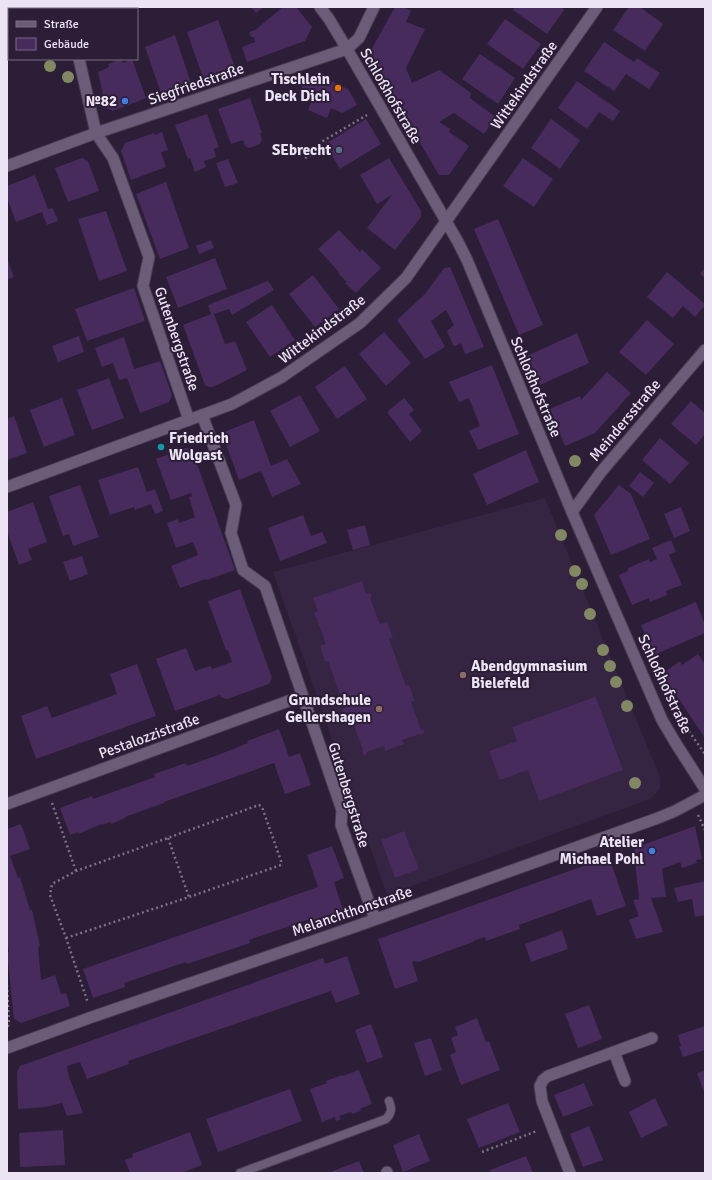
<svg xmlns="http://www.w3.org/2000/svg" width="712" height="1180" font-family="Signika,sans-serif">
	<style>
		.built { fill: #352442 }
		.building { fill: #472b5c }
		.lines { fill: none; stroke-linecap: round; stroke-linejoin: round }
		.service-casing { stroke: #473c51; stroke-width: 10 }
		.minor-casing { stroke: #473c51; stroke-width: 13 }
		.path { stroke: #7c7186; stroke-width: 2.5; stroke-dasharray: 2 3; stroke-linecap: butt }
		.service { stroke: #6b5c78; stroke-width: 8 }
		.minor { stroke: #6b5c78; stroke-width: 11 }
		.tree { fill: #828861 }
		.food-dot { fill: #e8710a; stroke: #2b1e36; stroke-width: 1.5 }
		.shop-dot { fill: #3f7fe0; stroke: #2b1e36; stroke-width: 1.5 }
		.service-dot { fill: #5c6f8a; stroke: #2b1e36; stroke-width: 1.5 }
		.culture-dot { fill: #0f9aa8; stroke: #2b1e36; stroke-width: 1.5 }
		.education-dot { fill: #8d6e63; stroke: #2b1e36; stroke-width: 1.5 }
		.labels { text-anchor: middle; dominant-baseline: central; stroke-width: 4; stroke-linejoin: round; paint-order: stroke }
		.poi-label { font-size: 15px; font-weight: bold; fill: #ece3f4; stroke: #2b1e36; text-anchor: end }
		.street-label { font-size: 15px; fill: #ece3f4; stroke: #2b1e36 }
	</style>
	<rect width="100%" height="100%" fill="#2b1e36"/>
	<polygon class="built" points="545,498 660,777 660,789 650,799 387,895 273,572"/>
	<g class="building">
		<polygon points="82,7 112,7 112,9 83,9"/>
		<polygon points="251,7 264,7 256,13"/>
		<polygon points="283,7 296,7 312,27 305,41 247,62 242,47 255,42 254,37 251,37 249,32 255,30"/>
		<polygon points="395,7 403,7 411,11 406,22 425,29 406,68 412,83 439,70 471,93 470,98 496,117 484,134 454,113 439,122 451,129 449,132 469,146 449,175 439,175 370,58 370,52"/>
		<polygon points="515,7 561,7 564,10 547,34 513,10"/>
		<polygon points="629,7 640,7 663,24 645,51 613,30"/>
		<polygon points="505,19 541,44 523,69 487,44"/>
		<polygon points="218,20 235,67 203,78 187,32"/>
		<polygon points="175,35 191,83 161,93 145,47"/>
		<polygon points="604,42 634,62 637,58 660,73 649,89 626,74 614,91 584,71"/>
		<polygon points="480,54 515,78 498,104 462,79"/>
		<polygon points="121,59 123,63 132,59 146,98 113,111 106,108 98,72 109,67 108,64"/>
		<polygon points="316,74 348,89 357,105 342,113 331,108 327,118 308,110 312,100 305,98 300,80"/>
		<polygon points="577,81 620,111 613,121 599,112 587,129 558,108"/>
		<polygon points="250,98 262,133 260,133 262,140 260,144 249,148 245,146 243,140 231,144 218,109"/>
		<polygon points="207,114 219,147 214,149 216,157 204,161 206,167 195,172 190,158 188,159 175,125"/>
		<polygon points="366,119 381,144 340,169 325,144"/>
		<polygon points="551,119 580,140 560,169 531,148"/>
		<polygon points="162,132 168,150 161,152 166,167 131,180 121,151 125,143 154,133 155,135"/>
		<polygon points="82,158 88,161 99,191 68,202 55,168"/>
		<polygon points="389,158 421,211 421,217 395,250 367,228 392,195 377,204 360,175"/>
		<polygon points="523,158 553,179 534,207 503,186"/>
		<polygon points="228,159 238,183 225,187 216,163"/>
		<polygon points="35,175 48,209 53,208 58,221 47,225 42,212 16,222 7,198 7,186"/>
		<polygon points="166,182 189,248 160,259 136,194"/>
		<polygon points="106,211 127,271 99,281 78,219"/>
		<polygon points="498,219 543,325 519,335 474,229"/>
		<polygon points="339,230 360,252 362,249 381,268 356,293 345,283 347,282 338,273 339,272 318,249"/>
		<polygon points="211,240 214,248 199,254 196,246"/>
		<polygon points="7,258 14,277 7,280"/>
		<polygon points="215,258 227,289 178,308 166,277"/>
		<polygon points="450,267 484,347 465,354 461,343 455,346 453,345 447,331 454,325 446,310 431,321 445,347 425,359 397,320 425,294 444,268"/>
		<polygon points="705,268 705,278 700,274"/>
		<polygon points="667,272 705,304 705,305 695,317 683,306 673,318 647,297"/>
		<polygon points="313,275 339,309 315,327 289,294"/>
		<polygon points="268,281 274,290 232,315 229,309 214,314 225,344 235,341 247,370 213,387 209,387 205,385 183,325 211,314 208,305"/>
		<polygon points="134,288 145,321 87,341 75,309"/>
		<polygon points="272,305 295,340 270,357 246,322"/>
		<polygon points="647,320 674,344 646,375 619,352"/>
		<polygon points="384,332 411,363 386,386 359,354"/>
		<polygon points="577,333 589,363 540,385 527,356"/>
		<polygon points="79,336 84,352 58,362 52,346"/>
		<polygon points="124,337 134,369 160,361 172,395 169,402 140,413 127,378 119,380 113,363 102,367 95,348"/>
		<polygon points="492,365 519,434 478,450 469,431 480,426 469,398 459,402 449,382"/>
		<polygon points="345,366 367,399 337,419 315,387"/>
		<polygon points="607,372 631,393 595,433 565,446 550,409 580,396 581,400"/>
		<polygon points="109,378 124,418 92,430 77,390"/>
		<polygon points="300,395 320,431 290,447 270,411"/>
		<polygon points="62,398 75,435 44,447 30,410"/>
		<polygon points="404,398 414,410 409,414 422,431 410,442 387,412"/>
		<polygon points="691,401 705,413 705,434 696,445 671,424"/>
		<polygon points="14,416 27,453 7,460 7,419"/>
		<polygon points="254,420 271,466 287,459 301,484 272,497 261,471 239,480 223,436 224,432"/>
		<polygon points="660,438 689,463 670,484 642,460"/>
		<polygon points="186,448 192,450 235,570 207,580 206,579 180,588 171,566 198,555 193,542 176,548 167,523 178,519 179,523 195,517 189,497 192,496 191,493 171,500 156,459"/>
		<polygon points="526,450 539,482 487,505 473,474"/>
		<polygon points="138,467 147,492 155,489 163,511 155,514 151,504 135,510 134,507 110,515 98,480"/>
		<polygon points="640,472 654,483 643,497 629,486"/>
		<polygon points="80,485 99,537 73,546 69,534 63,536 49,496"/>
		<polygon points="619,485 631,494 650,539 611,555 594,515"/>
		<polygon points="33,502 47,542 28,549 32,560 19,565 7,531 7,512"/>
		<polygon points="681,507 690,531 674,538 664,514"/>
		<polygon points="303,515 311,536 322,532 327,543 280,561 268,528"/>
		<polygon points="365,525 370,545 353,550 347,530"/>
		<polygon points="671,540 676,552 669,555 682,585 666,591 667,595 650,602 649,598 632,605 619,575 628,571 628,568 649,559 650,562 657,559 652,548"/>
		<polygon points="82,556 88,574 70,581 63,562"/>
		<polygon points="362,581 366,594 370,593 372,597 370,598 380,624 387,622 393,638 389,639 406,686 409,685 415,701 411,702 421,730 423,729 425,733 420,735 420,734 402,740 404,744 385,751 384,746 367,752 367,754 363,756 362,751 363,750 353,723 348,725 342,709 345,708 328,661 325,662 320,646 326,644 316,617 315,617 314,613 318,611 313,598"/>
		<polygon points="240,589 272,678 269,684 227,699 221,697 220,695 175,711 156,659 186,648 195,671 210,666 212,669 232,662 228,650 226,650 208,601"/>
		<polygon points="696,602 705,625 705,633 654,655 641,625"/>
		<polygon points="698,654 705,664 705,678 704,679 705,681 705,738 662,674 680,661 682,665"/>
		<polygon points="137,664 156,716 36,759 21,716 47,706 52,718 117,694 110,674"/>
		<polygon points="595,695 623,770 539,801 528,770 500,780 489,751 517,741 512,727 595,697"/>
		<polygon points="279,729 289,757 300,753 311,785 285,794 274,763 164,802 164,803 125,817 125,818 111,824 110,822 102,825 102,824 78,834 78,832 70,835 60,808 92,796 93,799 155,777 154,774 186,763 187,766 218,755 248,743 247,741"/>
		<polygon points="21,824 30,849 10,856 18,878 20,877 30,910 32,910 40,946 38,947 41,980 55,975 61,994 66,993 70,1006 21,1023 14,1019 7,952 9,952 7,941 7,829"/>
		<polygon points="695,826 702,859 696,860 697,863 682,868 680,862 662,869 666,897 651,898 663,932 636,939 629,920 639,916 633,900 639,899 634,852 635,849 637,847"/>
		<polygon points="404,831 419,869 395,878 381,840"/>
		<polygon points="332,846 344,878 334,882 343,910 311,921 310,919 249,940 250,943 187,964 186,962 124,983 125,987 93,998 83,969 318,887 307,855"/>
		<polygon points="609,857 626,906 597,916 591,899 519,925 520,929 486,941 485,937 473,941 473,942 418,962 415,961 412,962 418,981 395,989 378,939"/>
		<polygon points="705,881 705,915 695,917 692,899 678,902 674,888"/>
		<polygon points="562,930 568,949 531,962 525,944"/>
		<polygon points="347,956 360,994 336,1003 331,991 128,1061 129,1064 87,1079 80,1062 67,1066 69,1077 83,1113 67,1116 62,1103 46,1107 18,1109 17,1072 20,1066 323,958 325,964"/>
		<polygon points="589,1005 602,1039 578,1048 565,1014"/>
		<polygon points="477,1018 486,1042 489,1041 500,1070 461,1085 450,1055 456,1052 451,1038 458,1035 455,1027"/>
		<polygon points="371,1024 383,1057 367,1063 355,1030"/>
		<polygon points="705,1026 705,1050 683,1057 679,1046 681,1046 678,1035"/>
		<polygon points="431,1038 442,1070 425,1076 414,1043"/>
		<polygon points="359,1070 372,1104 360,1109 361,1111 352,1114 351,1112 339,1116 341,1119 336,1121 335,1117 322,1122 310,1089 327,1083 326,1081 342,1075 343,1076"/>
		<polygon points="705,1070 705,1094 697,1073"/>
		<polygon points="584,1083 593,1105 563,1117 554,1095"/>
		<polygon points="290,1089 302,1121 218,1152 206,1119"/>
		<polygon points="655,1098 668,1125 641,1138 629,1112"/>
		<polygon points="508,1103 520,1132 479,1148 467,1119"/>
		<polygon points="589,1126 603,1160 583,1167 570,1134"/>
		<polygon points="63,1130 65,1165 20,1167 19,1133"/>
		<polygon points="190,1132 202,1165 181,1173 130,1173 125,1160 133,1157 132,1154"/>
		<polygon points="419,1134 430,1161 403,1172 393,1145"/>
		<polygon points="526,1156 533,1173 491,1173 490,1170"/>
		<polygon points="359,1161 364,1173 329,1173 338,1169"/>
	</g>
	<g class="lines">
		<g class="service-casing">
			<path id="service" d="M 240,1173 L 386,1119 C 392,1113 392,1108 389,1101"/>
		</g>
		<g class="minor-casing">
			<g id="minor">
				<polyline points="68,7 68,9"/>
				<polyline points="320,7 329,19 347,49 458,242 467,260 572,512 662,720 675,742 705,789"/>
				<polyline points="79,59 96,133 113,158 149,257 143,286 189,420"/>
				<polyline points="7,166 96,133 347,49 359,38 374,7"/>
				<polyline points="202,415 236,505 231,533 243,570 265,586 342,810 341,825 375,919"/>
				<polyline points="7,487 232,404 282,377 360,323 406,278 597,7"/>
				<polyline points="572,512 601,472 705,350"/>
				<polyline points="7,804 302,696"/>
				<polyline points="7,1048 92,1017 354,927 658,818 675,811 705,795"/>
				<polyline points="614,1052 625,1081"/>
				<polyline points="387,1172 387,1173"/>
				<polyline points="570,1173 542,1101 540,1086 543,1080 548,1076 652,1038"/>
			</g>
		</g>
		<g class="path">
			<polyline points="7,27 9,31"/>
			<polyline points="7,50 9,50"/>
			<polyline points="305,158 316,152 323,141 367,115"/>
			<polyline points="686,727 705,754"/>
			<polyline points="52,803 76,871"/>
			<polyline points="698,815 705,830"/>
			<polyline points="168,838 189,897"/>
			<polyline points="66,938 189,897 281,865 281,861 262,807 259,805 76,871 52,884 50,895 66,938 88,1003"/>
			<polyline points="7,985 9,1024 7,1028"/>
			<polyline points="482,1152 537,1131"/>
		</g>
		<use href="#service" class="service"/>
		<use href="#minor" class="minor"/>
	</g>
	<g class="tree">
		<circle cx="50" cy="66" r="6"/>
		<circle cx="68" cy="77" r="6"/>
		<circle cx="575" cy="461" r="6"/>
		<circle cx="561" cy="535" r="6"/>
		<circle cx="575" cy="571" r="6"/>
		<circle cx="582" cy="584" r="6"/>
		<circle cx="590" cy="614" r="6"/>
		<circle cx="603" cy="650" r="6"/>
		<circle cx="610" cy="666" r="6"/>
		<circle cx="616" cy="682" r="6"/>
		<circle cx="627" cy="706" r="6"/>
		<circle cx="635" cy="783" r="6"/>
	</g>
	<circle class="food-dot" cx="338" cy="88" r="4"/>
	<g class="shop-dot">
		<circle cx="125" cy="101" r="4"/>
		<circle cx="652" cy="851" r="4"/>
	</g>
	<circle class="service-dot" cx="339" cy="150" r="4"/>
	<circle class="culture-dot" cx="161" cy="447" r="4"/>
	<g class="education-dot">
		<circle cx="463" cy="675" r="4"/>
		<circle cx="379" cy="709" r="4"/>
	</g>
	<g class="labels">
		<g class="poi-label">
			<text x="330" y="79">Tischlein<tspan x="330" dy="17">Deck Dich</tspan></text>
			<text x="117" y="101">№82</text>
			<text x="331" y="150">SEbrecht</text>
			<text x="169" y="438" text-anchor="start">Friedrich<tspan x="169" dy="17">Wolgast</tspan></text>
			<text x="471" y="666" text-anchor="start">Abendgymnasium<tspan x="471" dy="17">Bielefeld</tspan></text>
			<text x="371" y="700">Grundschule<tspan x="371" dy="17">Gellershagen</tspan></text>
			<text x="644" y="842">Atelier<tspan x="644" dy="17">Michael Pohl</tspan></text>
		</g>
		<g class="street-label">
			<text transform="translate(196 84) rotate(-19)">Siegfriedstraße</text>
			<text transform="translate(524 85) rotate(-55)">Wittekindstraße</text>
			<text transform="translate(391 96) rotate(60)">Schloßhofstraße</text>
			<text transform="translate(322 329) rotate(-37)">Wittekindstraße</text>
			<text transform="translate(177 339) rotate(71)">Gutenbergstraße</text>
			<text transform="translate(536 387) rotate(67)">Schloßhofstraße</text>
			<text transform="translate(625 420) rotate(-50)">Meindersstraße</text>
			<text transform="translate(665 684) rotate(65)">Schloßhofstraße</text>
			<text transform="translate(149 736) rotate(-20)">Pestalozzistraße</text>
			<text transform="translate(349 795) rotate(73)">Gutenbergstraße</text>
			<text transform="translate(352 911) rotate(-19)">Melanchthonstraße</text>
		</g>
	</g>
	<rect width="712" height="1180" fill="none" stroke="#ece3f4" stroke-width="16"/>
	<rect x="8" y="8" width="130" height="52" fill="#2b1e36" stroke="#786d82"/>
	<rect x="16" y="21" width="20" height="6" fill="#6b5c78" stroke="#786d82"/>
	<text x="44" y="28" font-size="12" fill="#ece3f4">Straße</text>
	<rect x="16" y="38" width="20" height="12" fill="#472b5c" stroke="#786d82"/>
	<text x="44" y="48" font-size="12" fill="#ece3f4">Gebäude</text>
</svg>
